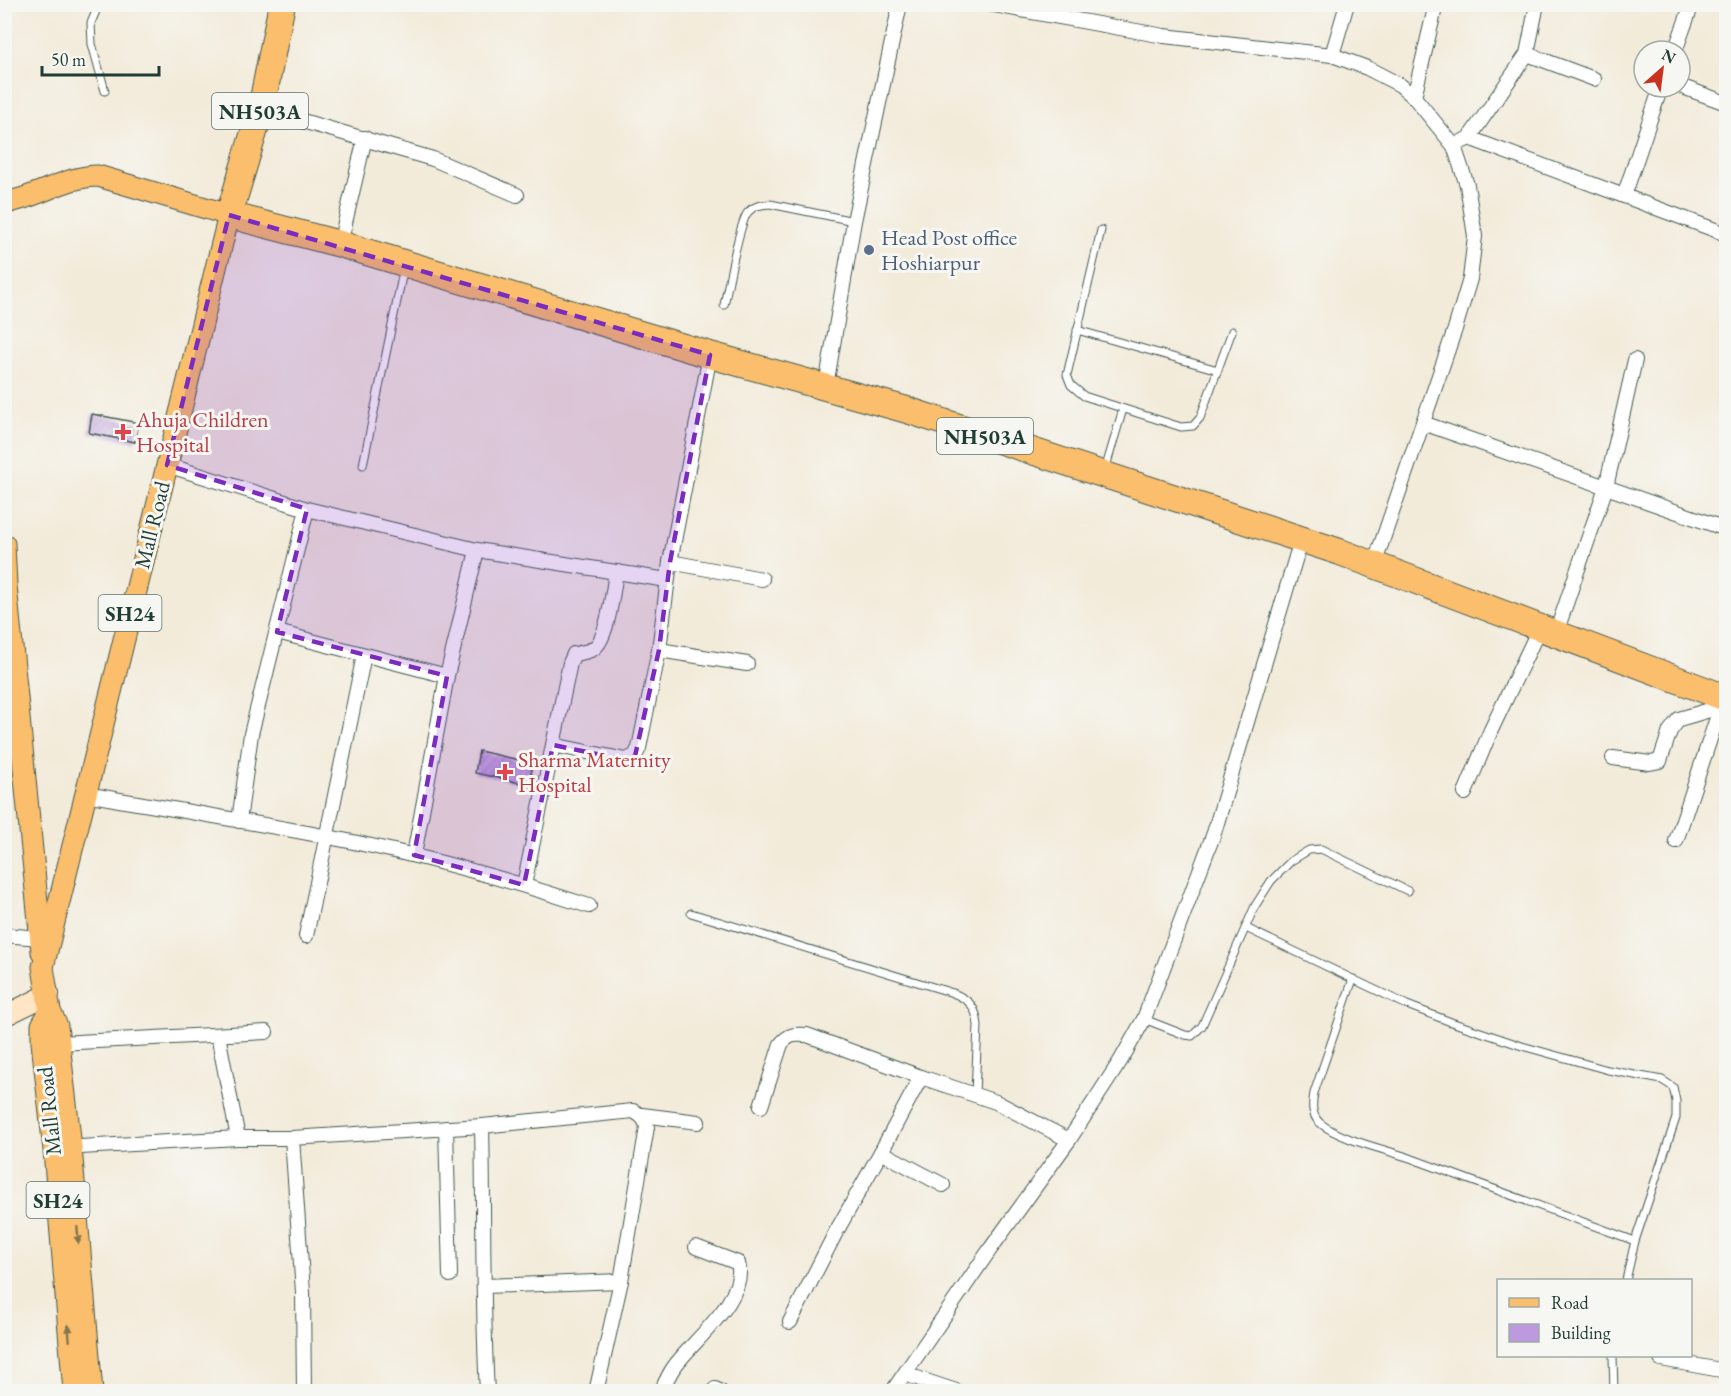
<svg xmlns="http://www.w3.org/2000/svg" width="1731" height="1396" font-family="'EB Garamond',serif">
	<style>
		.building { fill: url(#building-hatch) }
		.lines { fill: none; stroke-linecap: round; stroke-linejoin: round }
		.lane-casing { stroke: #3f574d; stroke-width: 9 }
		.street-casing { stroke: #3f574d; stroke-width: 16 }
		.secondary-casing { stroke: #3f574d; stroke-width: 22 }
		.primary-casing { stroke: #3f574d; stroke-width: 23 }
		.highway-casing { stroke: #3f574d; stroke-width: 28 }
		.lane { stroke: #fff; stroke-width: 7 }
		.street { stroke: #fff; stroke-width: 14 }
		.secondary { stroke: #fde5c5; stroke-width: 20 }
		.primary { stroke: #fabe6d; stroke-width: 21 }
		.highway { stroke: #fabe6d; stroke-width: 26 }
		.oneway { fill: #82774e }
		.marked { fill: #7b2cbf; fill-opacity: 0.2; stroke: #7b2cbf; stroke-width: 4.5; stroke-dasharray: 12 8; stroke-linejoin: round }
		.service-dot { fill: #5c6f8a; stroke: #f6f6f2; stroke-width: 2 }
		.health-dot { fill: #e0444e; stroke: #f6f6f2; stroke-width: 2 }
		.labels { text-anchor: middle; dominant-baseline: central; stroke-width: 6; stroke-linejoin: round; paint-order: stroke }
		.shield { fill: #f6f6f2; stroke: #60746d; stroke-width: 1.5 }
		.shield-label { font-size: 21px; font-weight: bold; fill: #1f3d34 }
		.service-label { font-size: 22px; fill: #4e5e75; stroke: #f6f6f2; text-anchor: start }
		.health-label { font-size: 22px; fill: #be3a42; stroke: #f6f6f2; text-anchor: start }
		.street-label { font-size: 22px; fill: #1f3d34; stroke: #f6f6f2 }
	</style>
	<defs>
		<pattern id="building-hatch" width="6" height="6" patternUnits="userSpaceOnUse" patternTransform="scale(1.5)"><rect width="6" height="6" fill="#bd99e0"/><path d="M-1 1l2-2M0 6l6-6M5 7l2-2" fill="none" stroke="#997eb6"/></pattern>
	</defs>
	<rect width="100%" height="100%" fill="#f6f6f2"/>
	<filter id="ink" filterUnits="userSpaceOnUse"><feTurbulence type="fractalNoise" baseFrequency=".0167" numOctaves="2"/><feDisplacementMap in="SourceGraphic" scale="12" xChannelSelector="R" yChannelSelector="G"/><feConvolveMatrix kernelMatrix="1 2 1 2 8 2 1 2 1" color-interpolation-filters="sRGB"/></filter>
	<filter id="wash" filterUnits="userSpaceOnUse"><feTurbulence type="fractalNoise" baseFrequency=".008" numOctaves="4" result="noise"/><feDisplacementMap in="SourceGraphic" scale="24" xChannelSelector="R" yChannelSelector="G"/><feGaussianBlur stdDeviation="1.35" result="paint"/><feColorMatrix in="noise" values="0 0 0 0 0 0 0 0 0 0 0 0 0 0 0 0 0 1.4 0 .05"/><feComposite in="paint" operator="in"/></filter>
	<g filter="url(#wash)">
		<rect width="100%" height="100%" fill="#f3ebda"/>
		<g id="blocks">
			<g class="building">
				<polygon points="92,414 139,423 135,442 89,433"/>
				<polygon points="479,751 533,763 529,785 475,773"/>
			</g>
		</g>
	</g>
	<g filter="url(#ink)">
		<use href="#blocks" fill-opacity="0" stroke="#3f574d" stroke-width="1.5"/>
		<g class="lines">
			<g class="lane-casing">
				<g id="lane">
					<polyline points="99,4 91,23 92,44 105,91"/>
					<polyline points="1101,230 1067,375 1071,385 1084,396 1181,427 1193,426 1200,418 1232,331"/>
					<path d="M 724,305 C 728,287 739,223 748,212 C 755,205 761,205 770,204 L 854,221"/>
					<polyline points="1077,330 1218,370"/>
					<polyline points="363,465 404,267"/>
					<polyline points="1105,470 1123,409"/>
					<path d="M 691,913 L 953,993 C 970,1000 976,1007 978,1025 L 975,1094"/>
					<polyline points="1246,928 1407,1005 1451,1022 1522,1046 1608,1070 1662,1080 1673,1087 1676,1101 1676,1118 1635,1241 1626,1280"/>
					<path d="M 1353,979 L 1314,1093 C 1312,1104 1311,1115 1320,1123 C 1341,1140 1384,1149 1410,1158 C 1485,1185 1560,1213 1635,1241"/>
					<polyline points="1144,1019 1185,1035 1192,1036 1202,1026 1255,906 1271,881 1291,861 1309,850 1321,849 1408,891"/>
					<polyline points="1613,1356 1614,1392"/>
				</g>
			</g>
			<g class="street-casing">
				<g id="street">
					<polyline points="988,4 1164,36 1332,55 1367,68 1400,85 1414,97 1454,146 1467,185 1475,236 1470,279 1455,329 1374,565"/>
					<polyline points="1675,51 1692,4"/>
					<polyline points="1527,54 1594,79"/>
					<polyline points="1332,55 1347,4"/>
					<polyline points="1680,86 1726,103"/>
					<polyline points="1661,87 1624,196 1726,234"/>
					<polyline points="1414,97 1436,4"/>
					<polyline points="261,109 433,159 517,195"/>
					<polyline points="1469,138 1624,196"/>
					<polyline points="1454,146 1469,138 1527,54 1537,4"/>
					<polyline points="340,244 365,138"/>
					<polyline points="826,386 854,221 900,4"/>
					<polyline points="1423,423 1726,529"/>
					<polyline points="167,465 307,509 477,550 667,580"/>
					<polyline points="670,562 762,579"/>
					<polyline points="277,632 447,676"/>
					<polyline points="1556,633 1606,487 1635,360"/>
					<polyline points="659,650 747,664"/>
					<polyline points="553,745 626,760 635,756 639,748 659,650 670,562 710,355"/>
					<polyline points="1613,758 1650,763 1660,761 1670,731 1679,719 1720,707"/>
					<polyline points="1465,793 1491,730 1540,627"/>
					<path d="M 85,794 C 166,808 247,821 328,837 C 417,854 503,878 589,906"/>
					<polyline points="239,821 251,734 307,509"/>
					<polyline points="1676,841 1724,697"/>
					<polyline points="414,855 447,676 477,550"/>
					<path d="M 524,885 L 570,663 L 574,654 C 580,653 587,652 593,649 C 608,640 613,590 616,572"/>
					<polyline points="4,935 40,938"/>
					<polyline points="306,936 364,655"/>
					<polyline points="218,1035 238,1138"/>
					<polyline points="59,1043 266,1032"/>
					<path d="M 761,1106 L 781,1044 C 789,1034 795,1034 807,1035 L 921,1077"/>
					<polyline points="642,1115 698,1122"/>
					<path d="M 482,1126 C 484,1215 482,1303 487,1392"/>
					<polyline points="446,1128 450,1275"/>
					<polyline points="63,1148 238,1138 292,1138"/>
					<polyline points="943,1185 881,1152 921,1077 996,1102 1069,1140"/>
					<polyline points="485,1286 621,1281"/>
					<polyline points="790,1322 836,1232 881,1152"/>
					<polyline points="1661,1359 1726,1371"/>
					<polyline points="905,1374 959,1392"/>
					<polyline points="715,1389 721,1392"/>
					<path d="M 304,1392 L 303,1292 L 292,1138 L 482,1126 L 633,1111 C 641,1115 645,1118 647,1127 L 621,1281 L 596,1392"/>
					<path d="M 661,1392 C 665,1383 669,1374 674,1367 C 693,1340 748,1299 738,1263 L 696,1247"/>
					<polyline points="892,1392 991,1248 1069,1140 1121,1060 1144,1019 1214,833 1301,540"/>
				</g>
			</g>
			<g class="secondary-casing">
				<polyline id="secondary" points="4,1016 49,994"/>
			</g>
			<g class="primary-casing">
				<g id="primary">
					<path d="M 4,203 C 37,198 65,176 98,176 L 229,215 L 43,967 L 50,1011 L 57,1026 L 59,1043 L 71,1147 L 92,1392"/>
					<polyline points="4,544 6,585 42,952"/>
					<polyline points="50,1011 42,1025 42,1042 54,1150 74,1392"/>
				</g>
			</g>
			<g class="highway-casing">
				<polyline id="highway" points="282,4 261,109 229,215 340,244 710,355 907,410 1340,552 1726,698"/>
			</g>
			<use href="#lane" class="lane"/>
			<use href="#street" class="street"/>
			<use href="#secondary" class="secondary"/>
			<use href="#primary" class="primary"/>
			<use href="#highway" class="highway"/>
		</g>
		<defs><path id="oneway-solid" d="M-6-.8H1V-3.2L6.5 0L1 3.2V.8H-6Z" transform="scale(1.5)"/></defs>
		<g class="oneway">
			<use href="#oneway-solid" transform="translate(78 1235) rotate(85)"/>
			<use href="#oneway-solid" transform="translate(69 1333) rotate(-95)"/>
		</g>
	</g>
	<path class="marked" d="M 229,215 L 710,355 L 670,562 L 659,650 L 635,756 L 626,760 L 553,745 L 524,885 L 414,855 L 447,676 L 277,632 L 307,509 L 167,465 Z"/>
	<circle class="service-dot" cx="869" cy="250" r="6"/>
	<g class="health-dot">
		<path d="M120 423h6v6h6v6h-6v6h-6v-6h-6v-6h6z"/>
		<path d="M502 763h6v6h6v6h-6v6h-6v-6h-6v-6h6z"/>
	</g>
	<g class="labels">
		<g class="shield">
			<rect x="212" y="93" width="96" height="36" rx="4.5"/>
			<rect x="937" y="418" width="96" height="36" rx="4.5"/>
			<rect x="98.5" y="595" width="63" height="36" rx="4.5"/>
			<rect x="26.5" y="1182" width="63" height="36" rx="4.5"/>
		</g>
		<g class="shield-label">
			<text x="260" y="111">NH503A</text>
			<text x="985" y="436">NH503A</text>
			<text x="130" y="613">SH24</text>
			<text x="58" y="1200">SH24</text>
		</g>
		<g class="service-label">
			<text x="881" y="237">Head Post office<tspan x="881" dy="25">Hoshiarpur</tspan></text>
		</g>
		<g class="health-label">
			<text x="136" y="419">Ahuja Children<tspan x="136" dy="25">Hospital</tspan></text>
			<text x="518" y="759">Sharma Maternity<tspan x="518" dy="25">Hospital</tspan></text>
		</g>
		<g class="street-label">
			<text transform="translate(152 525) rotate(-76)">Mall Road</text>
			<text transform="translate(49 1111) rotate(-96)">Mall Road</text>
		</g>
	</g>
	<rect width="1731" height="1396" fill="none" stroke="#f6f6f2" stroke-width="24"/>
	<rect x="1497" y="1279" width="195" height="78" fill="#f6f6f2" stroke="#a0aca6" stroke-width="1.5"/>
	<rect x="1509" y="1298" width="30" height="9" fill="#fabe6d" stroke="#a0aca6" stroke-width="1.5"/>
	<text x="1551" y="1309" font-size="18" fill="#1f3d34">Road</text>
	<rect x="1509" y="1324" width="30" height="18" fill="#bd99e0" stroke="#a0aca6" stroke-width="1.5"/>
	<text x="1551" y="1339" font-size="18" fill="#1f3d34">Building</text>
	<g transform="translate(1662 69) rotate(28)"><circle r="28" fill="#f6f6f2" stroke="#a0aca6" stroke-width="1.5"/>
	<path d="M0-4.5L10 22L0 15L-10 22Z" fill="#c8321e"/>
	<text y="-9" font-size="16" font-weight="bold" text-anchor="middle" fill="#1f3d34">N</text>
	</g>
	<path d="M42 66v9h117v-9" fill="none" stroke="#1f3d34" stroke-width="3"/>
	<text x="51" y="66" font-size="18" fill="#1f3d34" stroke="#f6f6f2" stroke-width="4.5" paint-order="stroke">50 m</text>
</svg>
